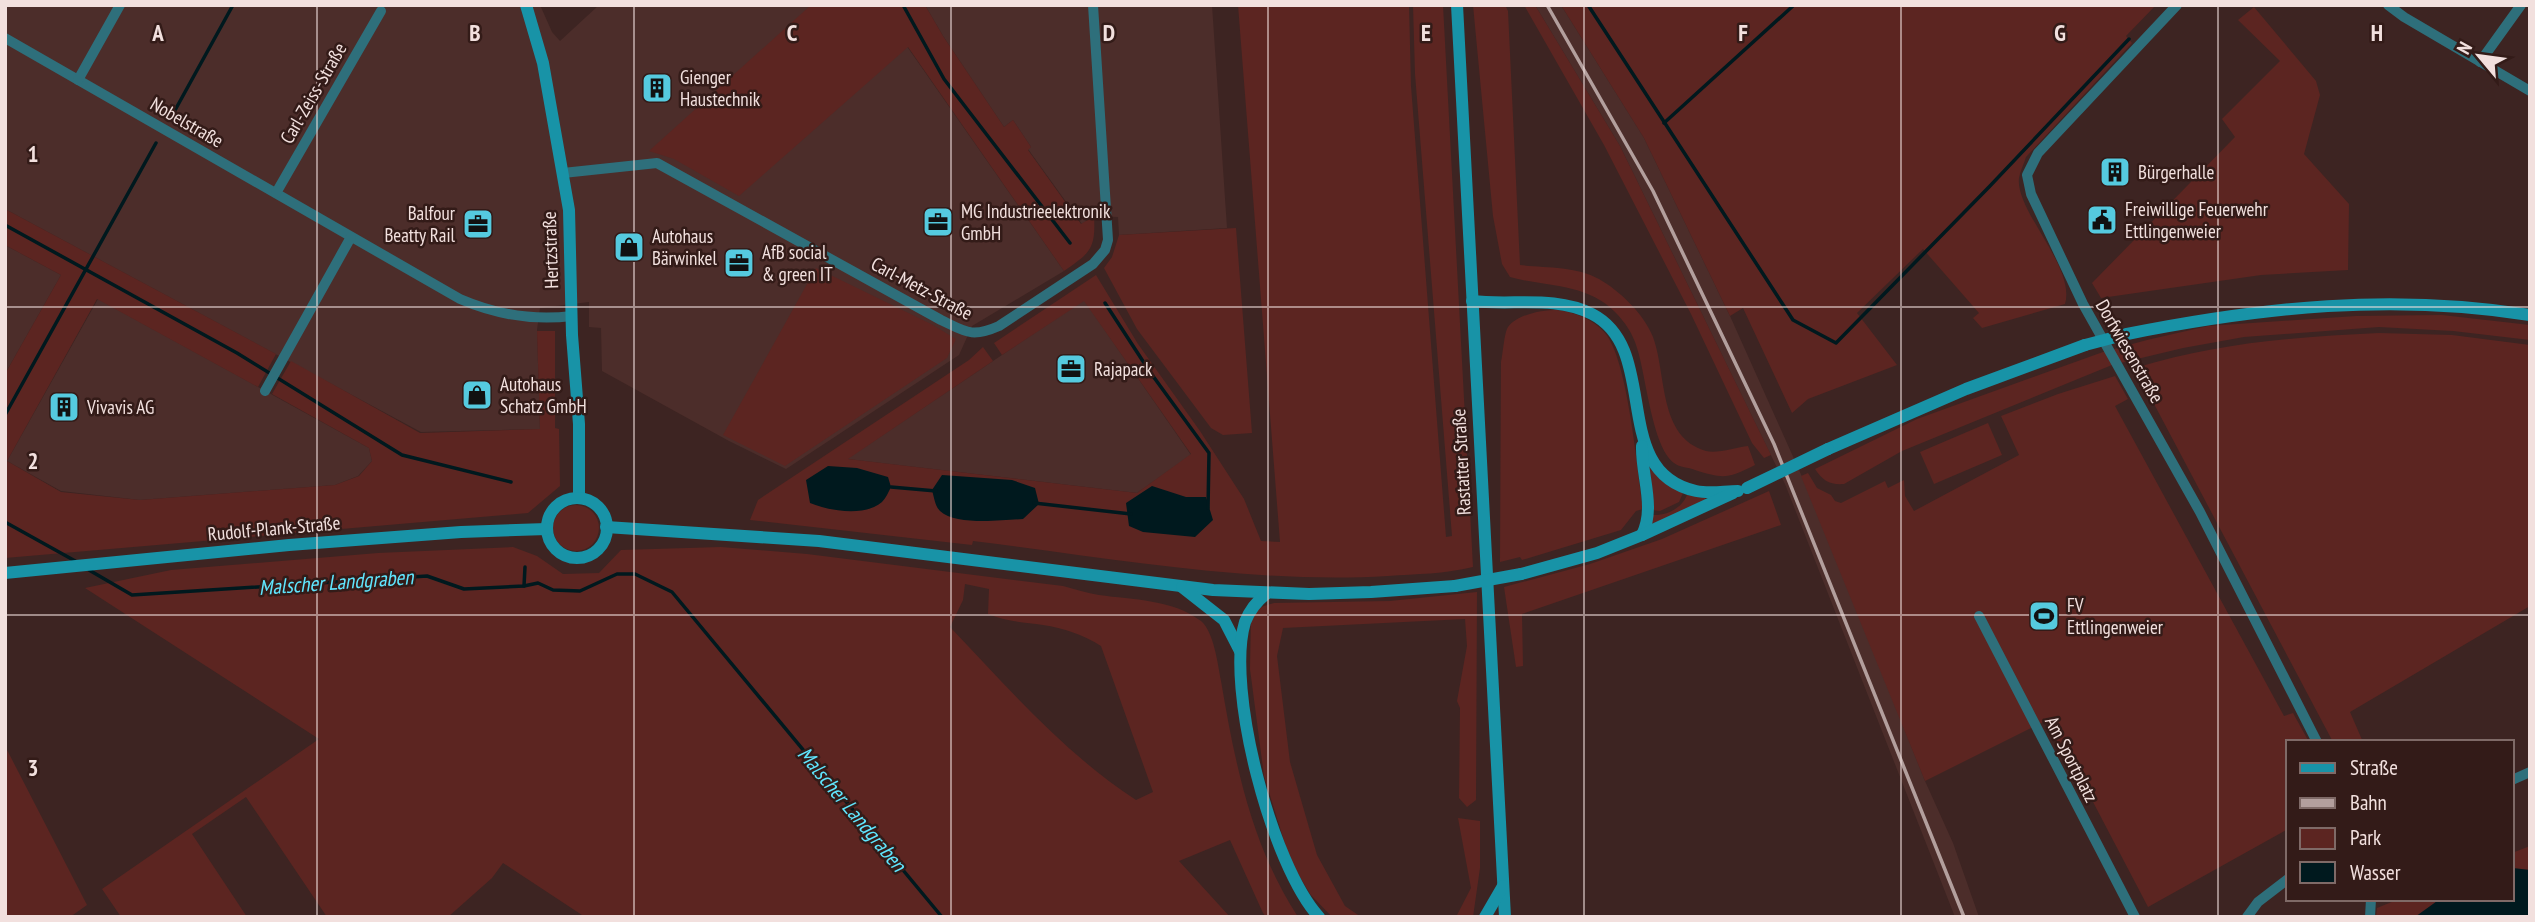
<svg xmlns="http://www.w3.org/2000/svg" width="2535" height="922" font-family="'PT Sans Narrow',sans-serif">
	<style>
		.built { fill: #4c2d2a }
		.green { fill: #5c2521; fill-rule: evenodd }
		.water { fill: #00191e }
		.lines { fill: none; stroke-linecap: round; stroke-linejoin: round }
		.stream { stroke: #00191e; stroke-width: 3.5 }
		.street { stroke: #2e6f7b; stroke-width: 10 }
		.secondary { stroke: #1893a7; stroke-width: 12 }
		.rail { stroke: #b39f9d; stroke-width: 3.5 }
		.secondary-bridge { stroke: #1893a7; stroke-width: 12 }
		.grid { fill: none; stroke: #f2e0de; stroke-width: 2; stroke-opacity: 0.55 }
		.labels { text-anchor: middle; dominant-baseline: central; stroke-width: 5; stroke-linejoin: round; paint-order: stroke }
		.poi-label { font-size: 19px; fill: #f2e0de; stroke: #331b18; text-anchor: start }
		.street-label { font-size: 19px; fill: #f2e0de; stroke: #331b18 }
		.water-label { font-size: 21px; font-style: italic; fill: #60e6fe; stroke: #331b18 }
		.grid-label { font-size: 23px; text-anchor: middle; font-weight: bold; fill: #f2e0de; stroke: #331b18; stroke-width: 5; stroke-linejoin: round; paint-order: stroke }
	</style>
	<rect width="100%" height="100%" fill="#3d2422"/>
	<g class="built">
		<polygon points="5,5 540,5 552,32 560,41 599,5 878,5 1064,271 972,326 959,355 786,469 729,441 602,371 601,328 589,327 589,302 540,308 537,330 540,429 421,432 5,209"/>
		<polygon points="925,5 1212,5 1227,228 1119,235 1118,217 1094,216 1082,224 1028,149 1031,147 1013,120 1004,127 943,36"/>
		<polygon points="1535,5 1561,5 1644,138 1730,316 1821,519 1925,781 1953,843 1979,917 1955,917 1785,484 1620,146"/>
		<polygon points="5,245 61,275 5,374"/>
		<polygon points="98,299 369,448 372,461 358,476 335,485 140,500 61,491 7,461"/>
		<polygon points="1084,300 1191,455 1137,493 847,459"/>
	</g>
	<g class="green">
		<path d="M 811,5 L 925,5 L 943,36 L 1004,127 L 1013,120 L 1031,147 L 1028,150 L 1081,224 L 1094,216 C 1096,249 1090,253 1064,271 L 908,47 L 739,196 L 674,159 L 649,151 Z"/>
		<path d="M 1238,5 L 1409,5 L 1411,86 L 1446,537 L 1452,536 L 1415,74 L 1413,5 L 1443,5 L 1473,567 C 1445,574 1416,574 1388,576 C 1250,584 1110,558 973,541 L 972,545 L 750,520 L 758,500 L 969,360 L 983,347 L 993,361 L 848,459 L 1137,493 L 1191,454 L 1084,301 L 1002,355 L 994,343 L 1096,275 L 1138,344 L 1200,431 L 1244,499 L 1261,541 L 1280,542 Z"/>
		<path d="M 1473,5 L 1505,5 L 1508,11 L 1520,265 C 1545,268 1576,266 1599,279 C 1620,291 1644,314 1653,337 C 1667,375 1658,437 1706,451 C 1717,454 1737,447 1748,446 L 1755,465 C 1727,479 1724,479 1695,470 C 1688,467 1680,468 1674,463 C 1652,447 1646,375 1637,348 C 1633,334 1625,322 1615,312 C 1587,283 1545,287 1510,277 L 1502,264 L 1493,216 Z"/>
		<polygon points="1524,5 1535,5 1620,146 1771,455 1764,458 1752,443 1691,314 1604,145"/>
		<path d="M 1561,5 L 2156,5 L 2126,36 L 2132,43 L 2026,157 C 2024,164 2020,171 2019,178 C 2015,211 2076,267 2065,304 L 1982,328 L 1973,318 L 1979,313 L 1923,249 L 1857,313 L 1897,365 L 1808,399 L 1792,413 L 1743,308 L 1730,316 L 1644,138 Z"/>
		<polygon points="2254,7 2316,81 2320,95 2304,154 2349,204 2348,270 2261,275 2101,298 2092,283 2235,137 2222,119 2280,61 2238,20"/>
		<polygon points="5,209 276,354 258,387 97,299 7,461 61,492 140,500 335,485 359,476 372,461 369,448 272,394 291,361 420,433 540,429 537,331 555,331 555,428 559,429 560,486 528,513 5,558 5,374 61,275 5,245"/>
		<polygon points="1236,228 1252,433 1223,435 1211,428 1137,329 1104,268 1112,257 1119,235"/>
		<polygon points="816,268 931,324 956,339 947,358 785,466 723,435"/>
		<path d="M 1557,310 C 1574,312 1593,319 1605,333 C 1628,360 1637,469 1643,509 L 1636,511 L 1621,530 L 1522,560 L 1520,557 L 1500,562 L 1501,362 C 1503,354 1504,333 1508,327 C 1518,314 1542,310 1557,310 Z"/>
		<path d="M 2442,315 L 2530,325 L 2530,340 L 2453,331 L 2379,327 L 2244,337 L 2183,348 L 2112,365 L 1902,451 L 1844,484 C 1830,485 1823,481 1815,469 L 1917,419 L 2103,352 L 2147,340 L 2208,326 L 2356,316 Z"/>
		<path d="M 2379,333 L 2452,335 L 2530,345 L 2530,606 L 2350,712 L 2363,742 L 2333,742 L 2135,368 C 2216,343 2294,337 2379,333 Z"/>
		<polygon points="2115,376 2128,399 2115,406 2284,716 2293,713 2309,742 2288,742 2288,829 2148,907 2092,800 2087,802 2047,720 1925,781 1801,476 1808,473 1817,488 1831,495 1835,501 1841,503 1885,481 1888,488 1904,480 1905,496 1914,511 2019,455 2001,416 2058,394"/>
		<polygon points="1988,423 2002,455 1934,484 1920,452"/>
		<polygon points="1647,465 1659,478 1683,493 1679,502 1660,511 1652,510"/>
		<polygon points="1769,491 1781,525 1522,614 1523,666 1516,667 1504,587 1590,564 1662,539"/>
		<path d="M 1687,495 L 1705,498 L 1706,501 L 1652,524 L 1652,515 C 1667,516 1682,508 1687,495 Z"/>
		<circle cx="576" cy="528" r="23"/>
		<path d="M 513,547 L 537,556 L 563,574 L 599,573 L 621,550 L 721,547 L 807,554 L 1063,586 C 1075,589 1087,593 1099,595 C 1133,600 1172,599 1201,621 C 1214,632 1218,665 1221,681 C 1235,763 1251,845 1298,917 L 1266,917 L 1263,913 L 1230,840 L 1179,861 L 1230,917 L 585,917 L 503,863 L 492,878 L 448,917 L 327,917 L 246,797 L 192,834 L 247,917 L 121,917 L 102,889 L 319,739 L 85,588 L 171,570 L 378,553 ZM 965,584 L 989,589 L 988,614 C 1007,622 1024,622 1043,625 C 1063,628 1084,635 1101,646 L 1153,792 L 1136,800 C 1064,753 1009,689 950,627 L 963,600 Z"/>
		<polygon points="1477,592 1476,800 1467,807 1459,798 1460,708 1457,701 1467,646 1465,619 1283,628 1277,656 1290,762 1317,855 1345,906 1361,917 1332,917 1310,894 1290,860 1264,776 1250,669 1251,617 1261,607 1274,603 1390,601"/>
		<polygon points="5,746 87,905 70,917 5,917"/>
		<polygon points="1458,818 1480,821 1480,868 1473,917 1456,917 1471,888"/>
		<polygon points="2530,846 2530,870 2512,868 2512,853"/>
		<polygon points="2399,899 2440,899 2415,917 2376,917 2377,908"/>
	</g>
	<g class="water">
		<path d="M 828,466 L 857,468 L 888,477 L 891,487 C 888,493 886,498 882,502 C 865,517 829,511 810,503 L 806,480 Z"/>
		<path d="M 942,475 L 1012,480 L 1035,488 L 1039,504 L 1023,519 C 1002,520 956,526 940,511 C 935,506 934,497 932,490 Z"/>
		<polygon points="1152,486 1186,497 1206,497 1213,520 1195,537 1143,532 1129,526 1126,503"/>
		<polygon points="2512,868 2530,870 2530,917 2415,917 2440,899 2512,899"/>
	</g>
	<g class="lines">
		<g class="stream">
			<polyline points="903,5 944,79 1070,243"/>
			<polyline points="1588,5 1793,320 1836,343 1989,187 2129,39"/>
			<polyline points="174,112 233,5"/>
			<polyline points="1664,123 1794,5"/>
			<polyline points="5,225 237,353 402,455 511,482"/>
			<polyline points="1105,303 1150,372 1209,453 1208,508"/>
			<polyline points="5,415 156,143"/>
			<polyline points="891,487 936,491"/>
			<polyline points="1034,503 1131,514"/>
			<polyline points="5,522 77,562"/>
			<polyline points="89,570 132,595 427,576 464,589 524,586 538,583 553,590 580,591 617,574 635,574 672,592 942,917"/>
			<polyline points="524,586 525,567"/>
		</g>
		<g class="street">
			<polyline points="2177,5 2038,153 2027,175 2031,194 2083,304 2200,512 2317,742"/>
			<polyline points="2388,5 2404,17 2530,91"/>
			<path d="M 5,38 L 460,299 C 497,315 532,321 572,316"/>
			<polyline points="2480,62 2521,5"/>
			<polyline points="78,80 120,5"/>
			<path d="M 563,173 L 657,163 L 941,320 C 966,332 972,338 999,326 L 1093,264 L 1105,250 L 1108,240 L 1093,5"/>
			<polyline points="276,193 381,11"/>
			<polyline points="265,391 351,237"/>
			<polyline points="1979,616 2135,917"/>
			<polyline points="2512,780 2530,772"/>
			<polyline points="2247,917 2258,902 2288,879"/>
			<polyline points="2370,917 2371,899"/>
		</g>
		<g class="secondary">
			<polyline points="526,5 543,63 569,210 572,335 579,424 579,498"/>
			<polyline points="1457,5 1505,917"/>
			<path d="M 1472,301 C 1512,306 1554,295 1592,314 C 1662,350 1608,472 1696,491 C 1710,494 1724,491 1738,491"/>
			<path d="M 2127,334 C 2263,307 2392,293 2530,315"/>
			<path d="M 1642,446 C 1641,475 1656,507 1642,535"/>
			<polyline points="1828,449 1966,389 2085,345"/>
			<circle cx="577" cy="528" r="30"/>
			<polyline points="606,527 819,541 1213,590 1309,594 1371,592 1455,586"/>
			<polyline points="5,573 289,545 461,532 547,529"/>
			<polyline points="1521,574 1597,553 1642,535 1733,493"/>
			<polyline points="1182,587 1224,620 1240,651"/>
			<path d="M 1267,593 C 1257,601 1250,609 1245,622 C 1225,688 1272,866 1319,917"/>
			<polyline points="1485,917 1503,886"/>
		</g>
		<polyline class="rail" points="1547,5 1653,191 1774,444 1964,917"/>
		<g class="secondary-bridge">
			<polyline points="2085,345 2127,334"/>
			<polyline points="1747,488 1828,449"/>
			<polyline points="1455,586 1521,574"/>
		</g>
	</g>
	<path class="grid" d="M 317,5 L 317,917M 634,5 L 634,917M 951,5 L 951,917M 1268,5 L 1268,917M 1584,5 L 1584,917M 1901,5 L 1901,917M 2218,5 L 2218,917M 5,307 L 2530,307M 5,615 L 2530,615"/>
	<defs>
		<g id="building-square" transform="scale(1.575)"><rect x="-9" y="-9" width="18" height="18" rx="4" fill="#55cadf" stroke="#331b18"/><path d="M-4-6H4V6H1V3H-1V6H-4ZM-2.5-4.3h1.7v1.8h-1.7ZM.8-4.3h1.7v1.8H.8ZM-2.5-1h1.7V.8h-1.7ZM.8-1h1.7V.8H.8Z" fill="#111"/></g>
		<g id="civic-square" transform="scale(1.575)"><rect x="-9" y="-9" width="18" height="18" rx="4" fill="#55cadf" stroke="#331b18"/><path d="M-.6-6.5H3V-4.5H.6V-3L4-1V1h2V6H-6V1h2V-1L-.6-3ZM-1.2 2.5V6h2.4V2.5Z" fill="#111"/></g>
		<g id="office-square" transform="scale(1.575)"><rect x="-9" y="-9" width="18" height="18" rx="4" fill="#55cadf" stroke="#331b18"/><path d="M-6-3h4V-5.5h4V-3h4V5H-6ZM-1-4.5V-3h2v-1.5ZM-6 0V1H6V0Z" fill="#111"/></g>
		<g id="shop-square" transform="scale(1.575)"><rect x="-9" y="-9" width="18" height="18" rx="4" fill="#55cadf" stroke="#331b18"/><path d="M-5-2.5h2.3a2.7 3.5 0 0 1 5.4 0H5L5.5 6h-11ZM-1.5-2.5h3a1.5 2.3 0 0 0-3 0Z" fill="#111"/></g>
		<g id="stadium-square" transform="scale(1.575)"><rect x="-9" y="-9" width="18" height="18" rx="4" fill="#55cadf" stroke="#331b18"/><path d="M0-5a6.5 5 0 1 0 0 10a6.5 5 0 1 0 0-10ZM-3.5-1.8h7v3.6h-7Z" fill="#111"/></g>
	</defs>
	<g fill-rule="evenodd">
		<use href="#building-square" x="657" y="88"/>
		<use href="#building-square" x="2115" y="172"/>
		<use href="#civic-square" x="2102" y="220"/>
		<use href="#office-square" x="938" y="222"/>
		<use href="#office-square" x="478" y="224"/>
		<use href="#shop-square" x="629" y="247"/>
		<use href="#office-square" x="739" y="263"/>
		<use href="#office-square" x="1071" y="369"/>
		<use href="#shop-square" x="477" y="395"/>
		<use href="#building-square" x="64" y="407"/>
		<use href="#stadium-square" x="2044" y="616"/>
	</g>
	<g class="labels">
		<g class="poi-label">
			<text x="680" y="77">Gienger<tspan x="680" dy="22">Haustechnik</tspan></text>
			<text x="2138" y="172">Bürgerhalle</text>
			<text x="2125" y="209">Freiwillige Feuerwehr<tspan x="2125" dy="22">Ettlingenweier</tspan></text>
			<text x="961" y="211">MG Industrieelektronik<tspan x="961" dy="22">GmbH</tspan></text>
			<text x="455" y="213" text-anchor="end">Balfour<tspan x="455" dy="22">Beatty Rail</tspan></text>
			<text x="652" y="236">Autohaus<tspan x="652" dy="22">Bärwinkel</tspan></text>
			<text x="762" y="252">AfB social<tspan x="762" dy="22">&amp; green IT</tspan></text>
			<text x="1094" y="369">Rajapack</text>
			<text x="500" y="384">Autohaus<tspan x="500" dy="22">Schatz GmbH</tspan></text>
			<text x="87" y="407">Vivavis AG</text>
			<text x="2067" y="605">FV<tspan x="2067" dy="22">Ettlingenweier</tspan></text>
		</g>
		<g class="street-label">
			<text transform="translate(313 93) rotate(-60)">Carl-Zeiss-Straße</text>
			<text transform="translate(187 122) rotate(30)">Nobelstraße</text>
			<text transform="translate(550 250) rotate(-92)">Hertzstraße</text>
			<text transform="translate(922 288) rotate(28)">Carl-Metz-Straße</text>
			<text transform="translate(2130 351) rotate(60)">Dorfwiesenstraße</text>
			<text transform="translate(1461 462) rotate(-93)">Rastatter Straße</text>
			<text transform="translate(274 528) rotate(-5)">Rudolf-Plank-Straße</text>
			<text transform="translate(2072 759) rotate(63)">Am Sportplatz</text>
		</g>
		<g class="water-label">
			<text transform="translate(336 582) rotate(-4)">Malscher Landgraben</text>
			<text transform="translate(852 809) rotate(50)">Malscher Landgraben</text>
		</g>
	</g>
	<g class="grid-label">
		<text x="158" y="41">A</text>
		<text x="475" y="41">B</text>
		<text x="792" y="41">C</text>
		<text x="1109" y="41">D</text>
		<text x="1426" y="41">E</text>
		<text x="1743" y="41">F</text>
		<text x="2060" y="41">G</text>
		<text x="2377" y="41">H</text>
		<text x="33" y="162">1</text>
		<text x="33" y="469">2</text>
		<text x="33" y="776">3</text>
	</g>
	<rect width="2535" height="922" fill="none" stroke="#f2e0de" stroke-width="14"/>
	<rect x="2286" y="740" width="228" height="161" fill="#331b18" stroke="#7f6a67" stroke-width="2"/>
	<rect x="2300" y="763" width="35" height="10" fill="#1893a7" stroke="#7f6a67" stroke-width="2"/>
	<text x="2350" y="775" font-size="21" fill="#f2e0de">Straße</text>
	<rect x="2300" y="798" width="35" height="10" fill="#b39f9d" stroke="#7f6a67" stroke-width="2"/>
	<text x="2350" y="810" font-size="21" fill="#f2e0de">Bahn</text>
	<rect x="2300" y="828" width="35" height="21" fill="#5c2521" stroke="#7f6a67" stroke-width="2"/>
	<text x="2350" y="845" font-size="21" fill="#f2e0de">Park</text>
	<rect x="2300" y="862" width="35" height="21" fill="#00191e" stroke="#7f6a67" stroke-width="2"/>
	<text x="2350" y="880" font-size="21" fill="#f2e0de">Wasser</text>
	<g transform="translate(2479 56) rotate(299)" stroke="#331b18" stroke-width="5" paint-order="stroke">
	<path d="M0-5L12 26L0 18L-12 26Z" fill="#f2e0de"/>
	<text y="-10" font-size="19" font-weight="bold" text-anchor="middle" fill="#f2e0de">N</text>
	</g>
</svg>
